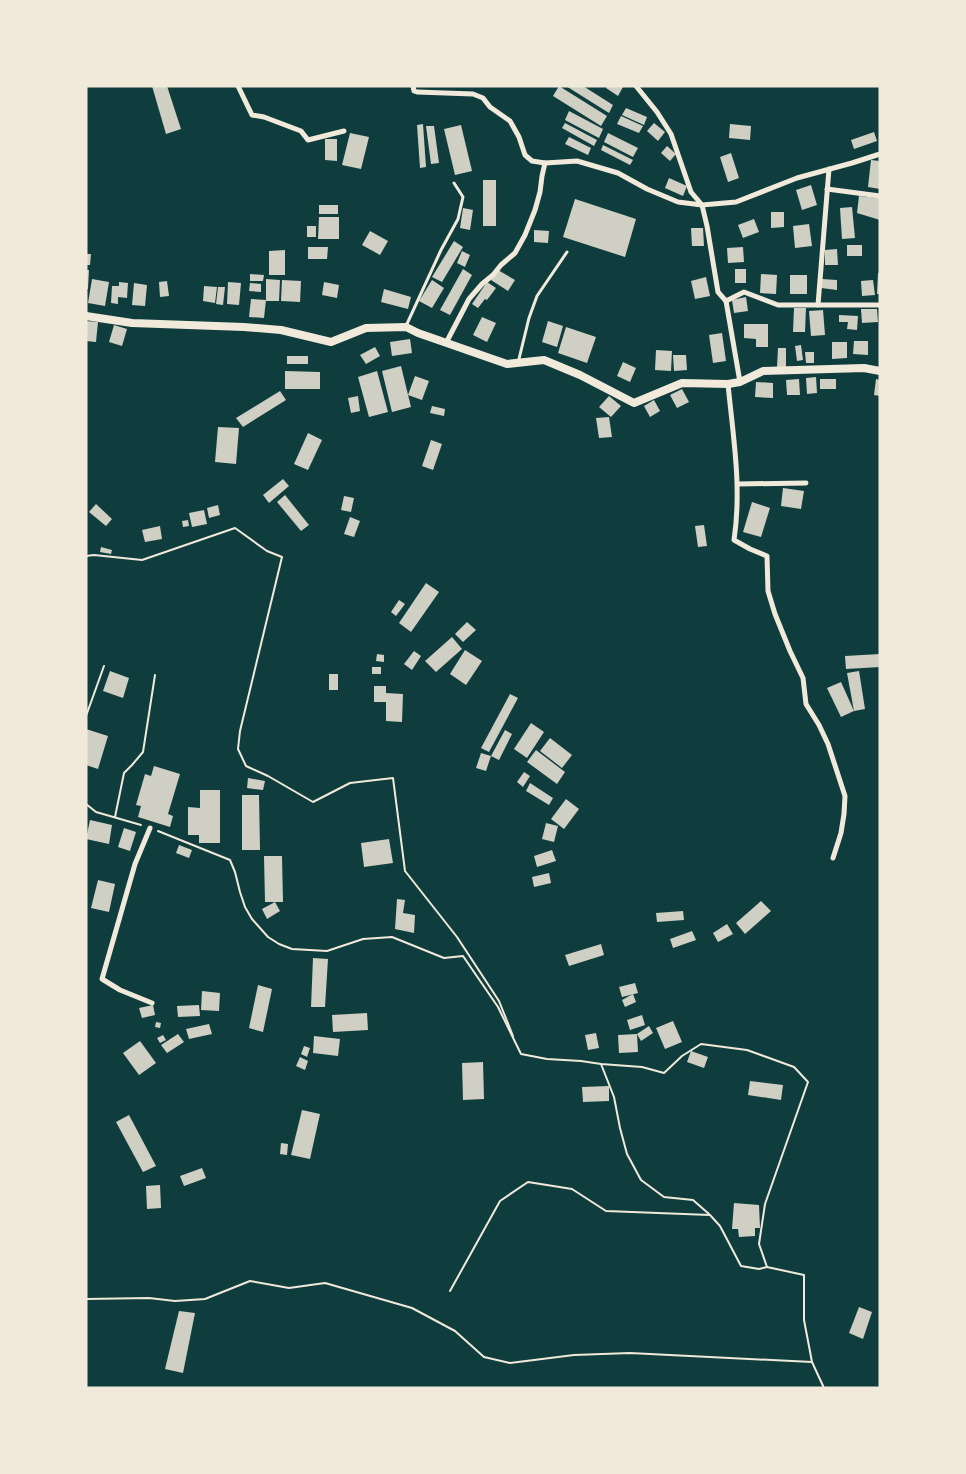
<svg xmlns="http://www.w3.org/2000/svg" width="966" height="1474" font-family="'Open Sans',sans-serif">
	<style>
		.building { fill: #cfcfc3 }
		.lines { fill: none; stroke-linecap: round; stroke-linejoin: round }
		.path { stroke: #f1e9da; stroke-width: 2 }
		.service { stroke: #f1e9da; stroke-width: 3 }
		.minor { stroke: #f1e9da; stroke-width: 5 }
		.tertiary { stroke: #f1e9da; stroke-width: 8 }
	</style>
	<rect width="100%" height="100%" fill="#0f3d3e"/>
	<g class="building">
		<polygon points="152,86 167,86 181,129 166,134"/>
		<polygon points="559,86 607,116 601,126 553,96"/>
		<polygon points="566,86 583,86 613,105 609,113"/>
		<polygon points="607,86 622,86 623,87 618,96 606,88"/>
		<polygon points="626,108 647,117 644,125 622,115"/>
		<polygon points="569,111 603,129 599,138 565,120"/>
		<polygon points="621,116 643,126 639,133 617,124"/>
		<polygon points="565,123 597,140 594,146 562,128"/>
		<polygon points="654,123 665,132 658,141 647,131"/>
		<polygon points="423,124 426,167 420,168 417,125"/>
		<polygon points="730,124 751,126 750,140 729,138"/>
		<polygon points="461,125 472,171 455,175 444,129"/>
		<polygon points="426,126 434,126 439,163 431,164"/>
		<polygon points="874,132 877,141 854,149 851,140"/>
		<polygon points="350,133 369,137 361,169 342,165"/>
		<polygon points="608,133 638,148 633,157 604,142"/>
		<polygon points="569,137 591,148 588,155 565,144"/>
		<polygon points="325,139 337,139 337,161 325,160"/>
		<polygon points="603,145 633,160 630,165 601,150"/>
		<polygon points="667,146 676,154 670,161 661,153"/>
		<polygon points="731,153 739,178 728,182 720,157"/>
		<polygon points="871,160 880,161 880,189 868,187"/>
		<polygon points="669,178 687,186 683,196 665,188"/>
		<rect x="483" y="180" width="13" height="46"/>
		<polygon points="811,185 817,205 802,210 796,190"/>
		<polygon points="859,196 880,198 880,220 857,213"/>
		<polygon points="575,199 636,219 625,257 563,237"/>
		<rect x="319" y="205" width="19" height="9"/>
		<polygon points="852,207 855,238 842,239 840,208"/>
		<polygon points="463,208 473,210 470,230 460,228"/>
		<polygon points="771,212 784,212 784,227 771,228"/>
		<polygon points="319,217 339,217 339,239 318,239"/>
		<polygon points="754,219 759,232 743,238 738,225"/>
		<polygon points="809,224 812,246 795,248 793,226"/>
		<rect x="307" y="226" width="9" height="11"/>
		<polygon points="691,228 703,228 704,246 692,246"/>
		<polygon points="534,230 549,231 548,243 534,242"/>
		<polygon points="370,231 388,241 380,255 362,245"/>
		<polygon points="454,241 463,247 442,282 432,277"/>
		<rect x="847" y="245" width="15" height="11"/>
		<polygon points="308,247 328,247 327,259 308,259"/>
		<polygon points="743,247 744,262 728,263 727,248"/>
		<polygon points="837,249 838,265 825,265 825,250"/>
		<polygon points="285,250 285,275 269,275 269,251"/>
		<polygon points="462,251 470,255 465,267 457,263"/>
		<polygon points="86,254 91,254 90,265 86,265"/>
		<polygon points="463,269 472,275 450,315 440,310"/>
		<rect x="735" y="269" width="11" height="14"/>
		<polygon points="86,270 89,270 88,289 86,289"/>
		<polygon points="498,270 515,280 508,291 491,280"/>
		<polygon points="880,272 880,294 877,294 878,273"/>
		<polygon points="250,274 264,275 263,281 250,281"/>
		<polygon points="761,274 777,275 776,294 760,293"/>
		<rect x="790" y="275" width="17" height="19"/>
		<polygon points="706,277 710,296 695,299 691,281"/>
		<polygon points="92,279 109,282 105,306 88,303"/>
		<polygon points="266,279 280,280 279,301 266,301"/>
		<polygon points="822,279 837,280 837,290 821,288"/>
		<polygon points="282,280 301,281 300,302 281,301"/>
		<polygon points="432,280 444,288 432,308 419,301"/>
		<polygon points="873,280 875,295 862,296 861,281"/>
		<polygon points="167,281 169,296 160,297 159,282"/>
		<polygon points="119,282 128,283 127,298 118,297 118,304 111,303 112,286 119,286"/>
		<polygon points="228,282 241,283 239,305 227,304"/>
		<polygon points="324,282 339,285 337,298 322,295"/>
		<polygon points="487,282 496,288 487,300 485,299 478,308 472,304"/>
		<polygon points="134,283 147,285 145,306 132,305"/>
		<polygon points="250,283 261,284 261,292 249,291"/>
		<polygon points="204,286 217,287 215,303 203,301"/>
		<polygon points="218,287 225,287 223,305 216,304"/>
		<polygon points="384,289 411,297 408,309 381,302"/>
		<polygon points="746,297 748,311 734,313 732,300"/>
		<polygon points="251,299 266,300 264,318 249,317"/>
		<polygon points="794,308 806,308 805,332 793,332"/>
		<polygon points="861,309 877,309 878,322 862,323"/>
		<polygon points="823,310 825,335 811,336 809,311"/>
		<polygon points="839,315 858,316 857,330 847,329 848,322 839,322"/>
		<polygon points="482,317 496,323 487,342 473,335"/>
		<polygon points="86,321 98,322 96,342 86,341"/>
		<polygon points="548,321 563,326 557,347 542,342"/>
		<polygon points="744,324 768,324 768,347 756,347 756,339 744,338"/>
		<polygon points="114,325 127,329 122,346 109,342"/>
		<polygon points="566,327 596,337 587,363 558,353"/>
		<polygon points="722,333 726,361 713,363 709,335"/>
		<polygon points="410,339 412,353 392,356 390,342"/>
		<polygon points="854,341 868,341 868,355 853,354"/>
		<polygon points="832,342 847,342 847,358 832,359"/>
		<polygon points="801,345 803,360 797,361 795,346"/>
		<polygon points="375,347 380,356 366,364 360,355"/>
		<polygon points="778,348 786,348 786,367 777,367"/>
		<polygon points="656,350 672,351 671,371 655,370"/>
		<polygon points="805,352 814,352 814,363 806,363"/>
		<polygon points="673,355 686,355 687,370 674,371"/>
		<rect x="287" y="356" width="21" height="8"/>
		<polygon points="623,362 636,368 630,382 617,376"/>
		<polygon points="401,366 411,407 392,412 382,371"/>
		<polygon points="285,371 320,372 320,389 285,389"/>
		<polygon points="377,371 388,412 369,417 358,377"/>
		<polygon points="415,376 429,381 422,400 408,395"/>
		<polygon points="816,377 817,393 807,394 806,378"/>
		<polygon points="799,379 800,395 787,395 786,380"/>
		<rect x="820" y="379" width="16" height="10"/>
		<polygon points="876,379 880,380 880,396 874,395"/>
		<polygon points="756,382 773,383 773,398 755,397"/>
		<polygon points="682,389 689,402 677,408 670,395"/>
		<polygon points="280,391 286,400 243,427 236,418"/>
		<polygon points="358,396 360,411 351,413 348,398"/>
		<polygon points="609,396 621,406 611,417 599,407"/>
		<polygon points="654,400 660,411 650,417 644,406"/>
		<polygon points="432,406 445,409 444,416 430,413"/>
		<polygon points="609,417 612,437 599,438 596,418"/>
		<polygon points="218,427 239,428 236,464 215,462"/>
		<polygon points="308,433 322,440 308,470 294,464"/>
		<polygon points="431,440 442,444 433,470 422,466"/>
		<polygon points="283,479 289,486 269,503 263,495"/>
		<polygon points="783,488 804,491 801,509 781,506"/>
		<polygon points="285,495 309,525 301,531 277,502"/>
		<polygon points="344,496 354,498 351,512 341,510"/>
		<polygon points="752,502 770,508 761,537 743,532"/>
		<polygon points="96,504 112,519 106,526 89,512"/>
		<polygon points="218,505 220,515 209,518 207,508"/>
		<polygon points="204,510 207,524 192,527 189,513"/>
		<polygon points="350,517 360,521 354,537 344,534"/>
		<polygon points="188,520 189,526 183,527 182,521"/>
		<polygon points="704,525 707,546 698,547 695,526"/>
		<polygon points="160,526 162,539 145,542 142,530"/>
		<polygon points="101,547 112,550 111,554 100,552"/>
		<polygon points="426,583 439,592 411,632 399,623"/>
		<polygon points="399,600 405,604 396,616 391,612"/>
		<polygon points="467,622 476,630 463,642 455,634"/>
		<polygon points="452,637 462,649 436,672 425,661"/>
		<polygon points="465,650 482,661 466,685 450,674"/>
		<polygon points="414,651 421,656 412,670 404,664"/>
		<polygon points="377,654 384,655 384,662 376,661"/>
		<polygon points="880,654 880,667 846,669 845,656"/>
		<rect x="372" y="667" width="9" height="7"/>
		<polygon points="110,671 129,678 123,698 103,691"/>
		<polygon points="859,671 865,709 854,711 847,673"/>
		<rect x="329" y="674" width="9" height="16"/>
		<polygon points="841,682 854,711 841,717 827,688"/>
		<polygon points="374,686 386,686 386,693 403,694 402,722 386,721 386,702 374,702"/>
		<polygon points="510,694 518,698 489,752 481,748"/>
		<polygon points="531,723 544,732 527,758 514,749"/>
		<polygon points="86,729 108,736 98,769 86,765"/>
		<polygon points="505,730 512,734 499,760 491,756"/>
		<polygon points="550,738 572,755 562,768 540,751"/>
		<polygon points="536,750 565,772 557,784 527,762"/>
		<polygon points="481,753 491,756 486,771 476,768"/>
		<polygon points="154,766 180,774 168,814 173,816 170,827 138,817 141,806 136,805 145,774 151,776"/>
		<polygon points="524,772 530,776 523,787 517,782"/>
		<polygon points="248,778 265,781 263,790 247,788"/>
		<polygon points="530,783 553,798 549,805 526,791"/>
		<polygon points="200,790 220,790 220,843 199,843 199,835 188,835 188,807 200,808"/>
		<polygon points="242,795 259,795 260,850 242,850"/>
		<polygon points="566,799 579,809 564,829 551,819"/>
		<polygon points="90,820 112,825 109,844 86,839"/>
		<polygon points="546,823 558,826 554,842 542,839"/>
		<polygon points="124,828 136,832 130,851 118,847"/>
		<polygon points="389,839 393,863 364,867 361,843"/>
		<polygon points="179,845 192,850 189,858 176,853"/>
		<polygon points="552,850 556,861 537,867 534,856"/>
		<polygon points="264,856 282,856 283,902 265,902"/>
		<polygon points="549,873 551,883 534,887 532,877"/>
		<polygon points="98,880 115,884 109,912 91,908"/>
		<polygon points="397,899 405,900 403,913 415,915 414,933 395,929"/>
		<polygon points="761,901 771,911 745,934 736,923"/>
		<polygon points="275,902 280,911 267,919 262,909"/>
		<polygon points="683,911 684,920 657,922 656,913"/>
		<polygon points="727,924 733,934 718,942 713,933"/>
		<polygon points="692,931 696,940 673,948 670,939"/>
		<polygon points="601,944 604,955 569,966 565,955"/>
		<polygon points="313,958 328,959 325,1007 311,1007"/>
		<polygon points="635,983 638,993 622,997 619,987"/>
		<polygon points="258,985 272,989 263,1032 249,1028"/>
		<polygon points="202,991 220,993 219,1011 201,1010"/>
		<polygon points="633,994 636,1002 625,1007 622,1000"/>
		<polygon points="153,1005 155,1015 142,1018 139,1008"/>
		<polygon points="199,1005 200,1016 178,1017 177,1006"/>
		<polygon points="367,1013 368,1030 333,1032 332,1015"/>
		<polygon points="642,1015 645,1025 630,1030 627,1020"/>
		<polygon points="673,1021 682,1042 665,1049 656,1028"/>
		<polygon points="156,1022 161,1023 160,1028 155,1027"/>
		<polygon points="209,1024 212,1034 189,1039 186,1029"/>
		<polygon points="649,1026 653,1033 641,1041 637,1034"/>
		<polygon points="596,1033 599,1048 588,1050 585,1035"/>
		<polygon points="178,1034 184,1042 167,1053 161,1045"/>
		<polygon points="637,1034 638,1052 619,1053 618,1035"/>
		<polygon points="163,1035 166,1040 160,1043 157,1038"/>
		<polygon points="314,1036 340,1039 338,1056 313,1053"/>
		<polygon points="140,1041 156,1063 139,1075 123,1053"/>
		<polygon points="304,1046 310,1048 307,1057 301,1054"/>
		<polygon points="691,1051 708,1057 704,1068 687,1062"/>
		<polygon points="300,1057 308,1061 305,1070 296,1066"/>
		<polygon points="483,1062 484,1099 463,1100 462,1063"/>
		<polygon points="750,1081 783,1085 781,1100 748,1095"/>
		<polygon points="609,1086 609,1101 583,1102 582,1087"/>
		<polygon points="302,1110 320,1114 310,1159 291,1155"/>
		<polygon points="129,1115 156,1166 143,1172 116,1122"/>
		<polygon points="281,1143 288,1144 287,1155 280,1154"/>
		<polygon points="202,1168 206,1178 184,1186 180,1176"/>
		<polygon points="160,1185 161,1208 147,1209 146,1186"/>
		<polygon points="734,1203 759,1205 760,1228 755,1228 755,1236 739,1237 738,1229 732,1229"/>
		<polygon points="859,1307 872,1312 863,1339 849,1333"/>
		<polygon points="179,1311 195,1313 183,1373 165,1369"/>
	</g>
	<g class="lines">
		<g class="path">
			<polyline points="86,556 94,555 142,560 235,528 267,551 282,557 240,731 238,749 246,766 268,776 313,802 350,783 393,778 405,871 457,937 499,1001 513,1036"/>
			<polyline points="86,716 104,666"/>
			<polyline points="86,804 96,812 141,825"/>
			<polyline points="115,817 124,773 132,765 143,752 155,675"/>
			<polyline points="158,831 230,860 235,872 240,892 245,907 252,919 268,937 279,944 292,949 327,951 363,939 392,937 444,958 463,956 498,1007 521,1054 547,1059 581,1061 601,1064 642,1067 664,1073 682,1056 701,1044 747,1050 794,1067 808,1082 765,1204 759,1244 767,1267 804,1275 804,1320 812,1362 824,1388"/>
			<polyline points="601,1064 614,1097 620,1128 627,1154 641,1180 664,1197 693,1200 709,1214"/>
			<polyline points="450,1291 500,1201 528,1182 572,1189 606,1211 710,1215 720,1226 741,1266 759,1269 767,1267"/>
			<polyline points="86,1299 149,1298 175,1301 205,1299 250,1281 289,1288 325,1283 412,1308 455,1331 484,1357 510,1363 574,1355 630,1353 812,1362"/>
		</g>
		<g class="service">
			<polyline points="406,326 441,250 458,219 463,197 454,183"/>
			<polyline points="518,363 529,318 537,296 567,252"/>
		</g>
		<g class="minor">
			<polyline points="238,86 252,115 264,117 301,131 308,140 344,131"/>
			<polyline points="413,86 414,91 417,92 473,94 483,98 490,107 510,121 519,137 525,155 532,161 545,163 577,161 618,173 647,189 678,202 702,205 736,202 797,178 852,163 880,154"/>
			<polyline points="636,86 657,112 671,134 691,192 702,205 707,226 718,292 726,301"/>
			<polyline points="827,189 880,196"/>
			<polyline points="818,305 829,169"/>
			<polyline points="446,343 469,299 482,284 493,275 501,265 515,253 525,235 535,210 540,192 542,176 545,163"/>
			<polyline points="740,382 726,301 744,292 778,305 880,305"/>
			<path d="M 728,384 C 733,436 742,487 734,540 L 750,549 L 767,556 L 768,591 L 775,614 L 790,651 L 803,678 L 806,704 L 819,725 L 828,744 L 845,796 L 844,814 L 841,833 L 833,858"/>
			<polyline points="738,484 806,483"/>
			<polyline points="150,828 135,864 102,979 120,990 152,1003"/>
		</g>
		<polyline class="tertiary" points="86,316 132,323 244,327 281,330 331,342 366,328 406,327 418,333 507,364 544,360 580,375 634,403 682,383 728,384 740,382 763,371 864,368 880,371"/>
	</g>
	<rect width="966" height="1474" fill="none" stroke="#f1e9da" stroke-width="175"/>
</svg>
